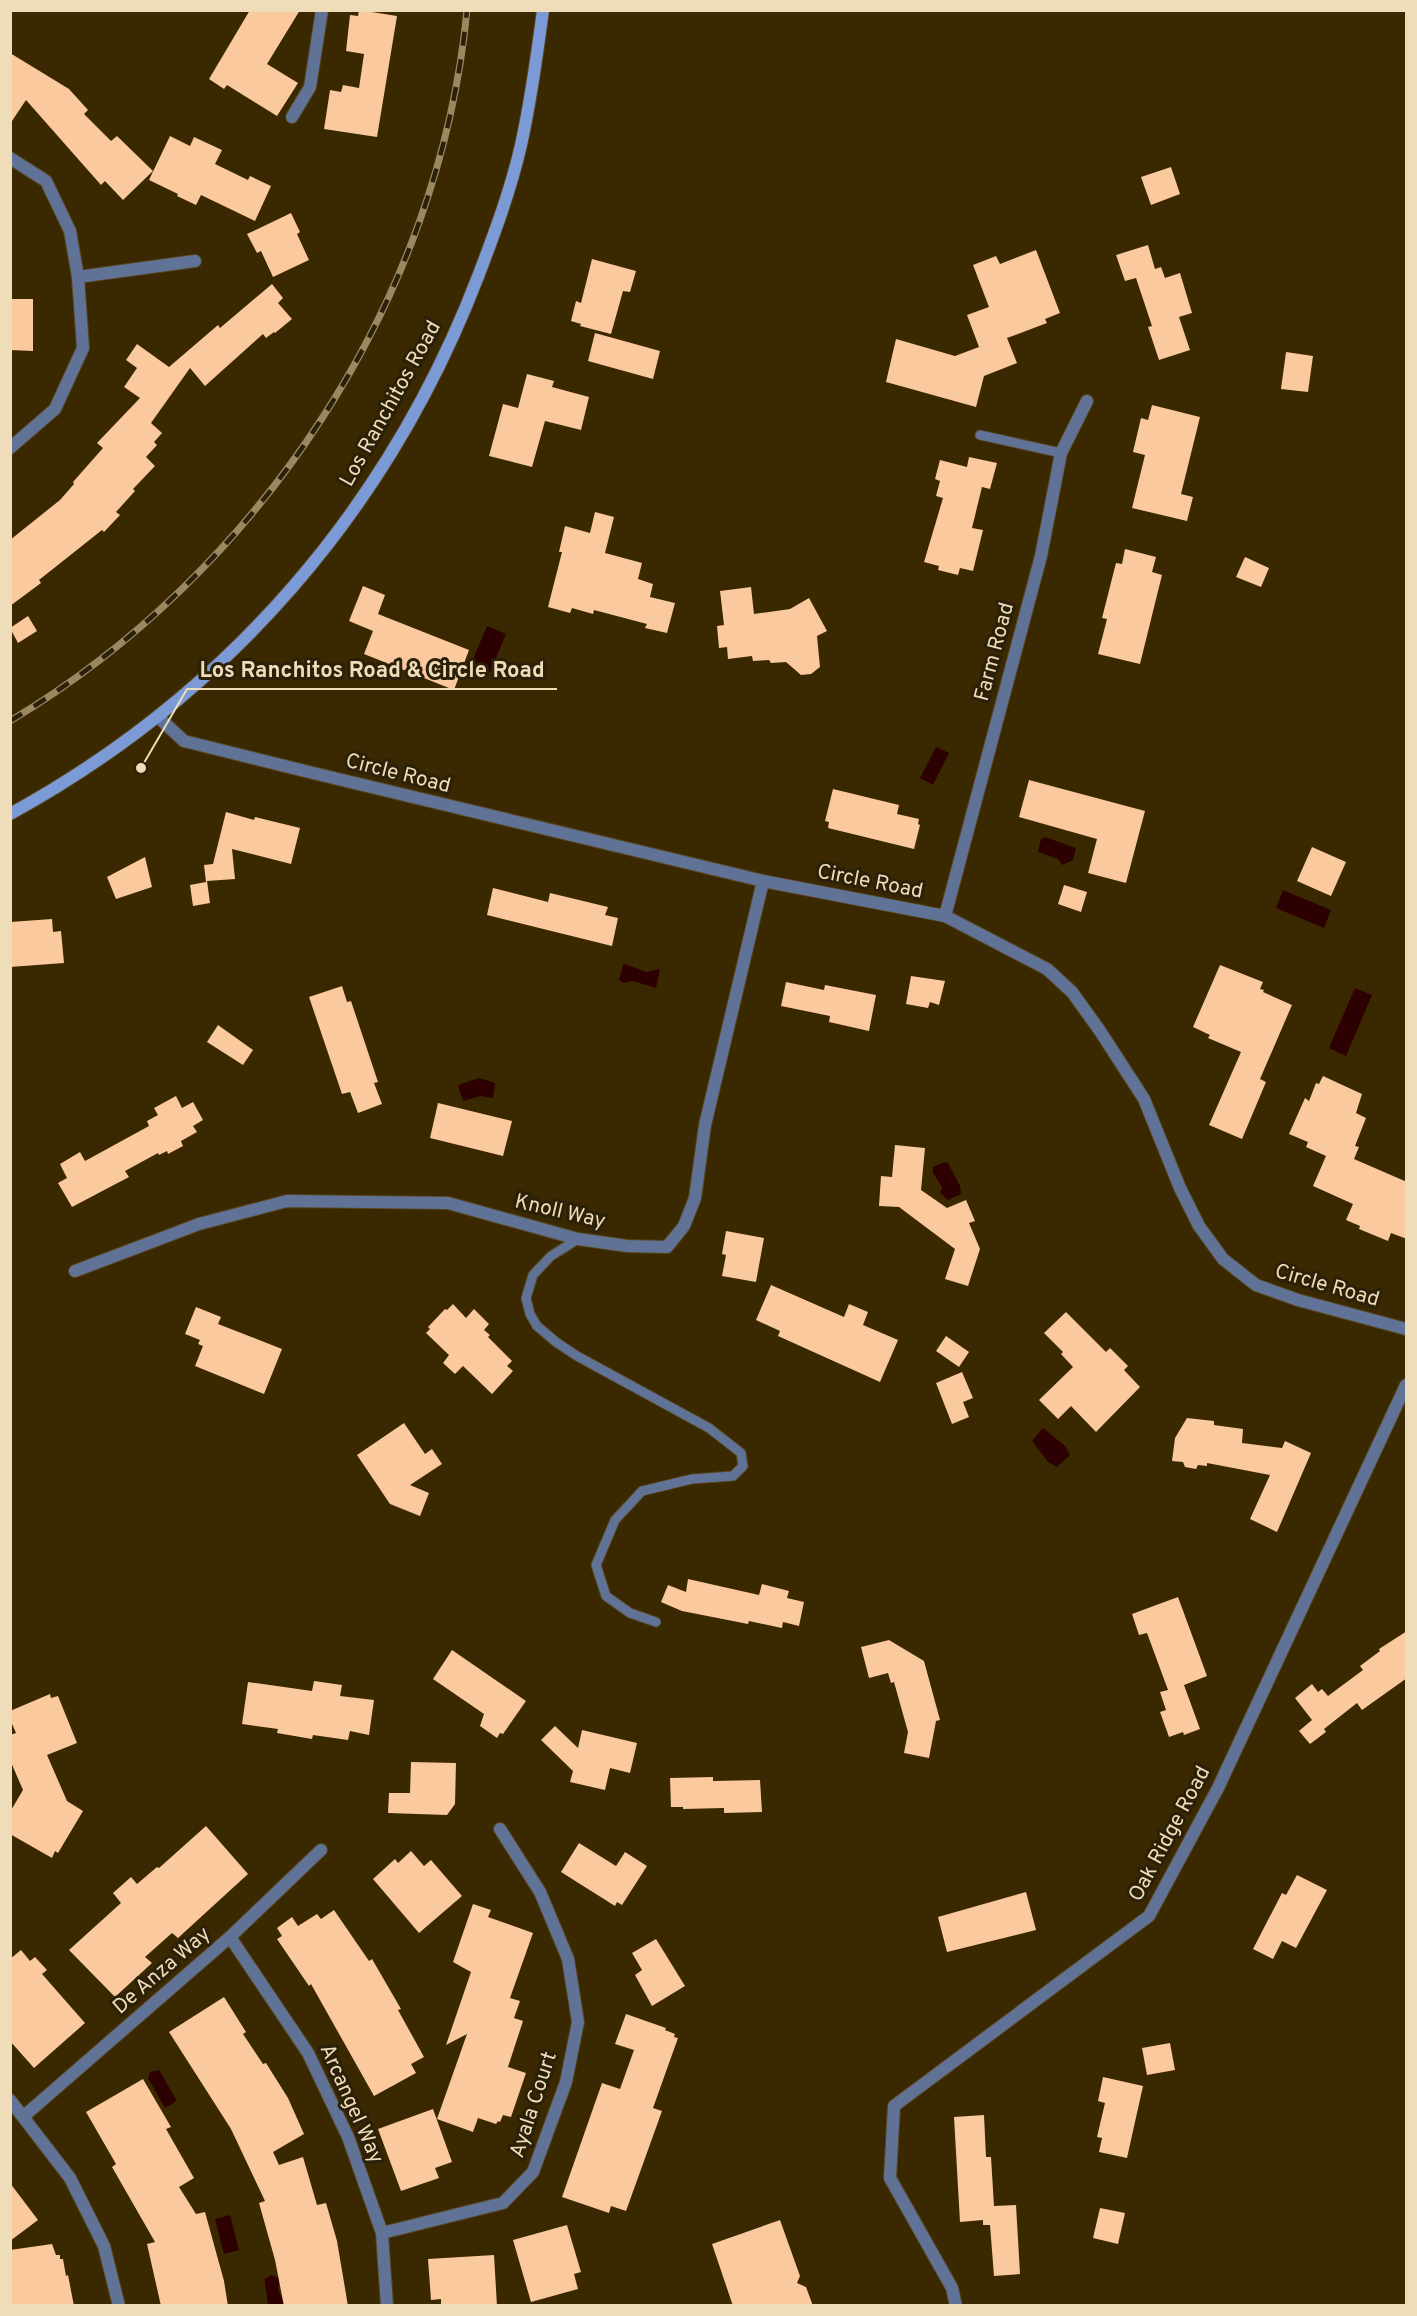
<svg xmlns="http://www.w3.org/2000/svg" width="1417" height="2316" font-family="Overpass,sans-serif">
	<style>
		.water { fill: #2d0001 }
		.building { fill: #fac99d }
		.lines { fill: none; stroke-linecap: round; stroke-linejoin: round }
		.service-casing { stroke: #57451e; stroke-width: 11 }
		.minor-casing { stroke: #57451e; stroke-width: 14 }
		.secondary-casing { stroke: #57451e; stroke-width: 14 }
		.service { stroke: #607397; stroke-width: 9 }
		.minor { stroke: #607397; stroke-width: 12 }
		.secondary { stroke: #7c9ad5; stroke-width: 12 }
		.rail-casing { stroke: #9a8863; stroke-width: 7 }
		.rail { stroke: #2b2009; stroke-width: 4.5; stroke-dasharray: 14; stroke-linecap: butt }
		.labels { text-anchor: middle; dominant-baseline: central; stroke-width: 6; stroke-linejoin: round; paint-order: stroke }
		.street-label { font-size: 21px; fill: #efdcb9; stroke: #2b2009 }
		.leader { fill: none; stroke: #efdcb9; stroke-width: 2 }
		.callout-dot { fill: #efdcb9; stroke: #2b2009; stroke-width: 2 }
		.callout-label { font-size: 22px; text-anchor: middle; font-weight: bold; fill: #efdcb9; stroke: #2b2009; stroke-width: 6; stroke-linejoin: round; paint-order: stroke }
	</style>
	<rect width="100%" height="100%" fill="#3a2800"/>
	<g class="water">
		<polygon points="487,626 506,634 490,672 471,664"/>
		<polygon points="936,747 949,753 933,785 920,778"/>
		<polygon points="1045,837 1076,848 1073,860 1062,865 1058,859 1038,852 1041,839"/>
		<polygon points="1283,890 1331,910 1324,928 1276,908"/>
		<polygon points="625,964 646,972 660,969 656,988 633,981 623,983 619,980 623,965"/>
		<polygon points="1355,988 1372,995 1346,1056 1329,1048"/>
		<polygon points="479,1078 495,1083 493,1098 481,1096 463,1101 458,1085"/>
		<polygon points="944,1162 948,1163 960,1186 961,1194 948,1200 940,1193 942,1187 933,1173 933,1167"/>
		<polygon points="1043,1428 1065,1446 1070,1455 1057,1467 1048,1462 1032,1441"/>
		<polygon points="159,2070 177,2101 165,2108 148,2078 150,2072"/>
		<polygon points="230,2215 239,2250 224,2254 215,2219"/>
		<path d="M 271,2275 L 277,2277 L 280,2280 L 278,2288 L 284,2305 L 268,2305 C 268,2297 264,2285 265,2279 Z"/>
	</g>
	<g class="building">
		<polygon points="250,10 300,10 267,64 298,83 277,116 227,85 224,89 209,79"/>
		<polygon points="359,10 397,16 377,137 324,129 330,90 341,92 343,85 359,88 364,54 346,51 350,15 358,16"/>
		<polygon points="10,53 69,89 88,110 84,114 111,141 117,136 153,171 123,200 105,181 101,185 26,100 10,124"/>
		<polygon points="170,136 190,146 194,137 222,150 215,164 248,180 250,176 271,186 255,221 201,195 196,205 177,196 178,194 149,180"/>
		<polygon points="1171,167 1180,194 1151,205 1141,177"/>
		<polygon points="291,213 300,232 297,234 309,260 273,277 261,251 257,253 247,234"/>
		<polygon points="1148,245 1155,269 1161,267 1165,278 1180,273 1192,313 1179,317 1190,350 1159,360 1148,327 1152,326 1136,278 1125,281 1116,255"/>
		<polygon points="1036,250 1060,313 1045,319 1047,323 1007,338 1017,363 984,376 976,407 886,382 896,339 955,356 979,347 967,315 989,307 973,265 996,256 1000,264"/>
		<polygon points="592,259 636,271 630,292 623,291 611,334 580,326 581,324 571,321 576,301 581,303"/>
		<polygon points="272,284 283,298 278,303 292,319 275,333 274,332 266,338 263,334 205,386 190,368 151,423 162,433 154,442 157,445 146,457 155,466 133,489 135,491 116,512 120,515 104,532 102,530 39,580 41,583 10,606 10,540 60,500 74,484 73,482 103,448 97,443 140,398 124,387 137,368 126,360 137,344 169,367 218,325 220,328"/>
		<polygon points="10,299 33,299 33,351 10,350"/>
		<polygon points="595,333 660,351 653,379 588,361"/>
		<polygon points="1286,352 1313,356 1308,392 1281,389"/>
		<polygon points="527,374 554,381 552,387 589,397 581,430 545,421 532,467 489,456 503,404 518,408"/>
		<polygon points="1152,405 1200,417 1181,494 1193,497 1187,521 1132,508 1145,455 1133,452 1141,418 1148,420"/>
		<polygon points="969,457 997,463 990,489 982,487 972,528 983,530 973,571 960,568 958,575 938,570 939,566 924,562 943,498 936,496 940,481 935,479 940,460 967,467"/>
		<polygon points="595,512 614,517 605,553 642,563 638,579 653,584 650,597 675,603 667,633 645,628 647,624 594,610 593,614 572,608 570,613 548,607 562,552 559,552 565,526 590,533"/>
		<polygon points="1125,549 1156,557 1152,572 1162,575 1140,664 1098,654 1107,619 1102,618 1116,563 1122,564"/>
		<polygon points="1245,557 1269,568 1261,587 1236,577"/>
		<polygon points="363,586 385,595 378,614 469,650 454,690 364,654 373,631 349,621"/>
		<polygon points="751,587 754,614 790,609 809,598 827,631 817,636 820,667 811,674 801,675 786,662 771,663 769,660 753,661 752,656 728,659 727,647 719,648 717,626 724,625 720,591"/>
		<polygon points="28,616 37,631 18,643 10,628"/>
		<polygon points="1029,780 1145,811 1126,883 1088,873 1097,839 1019,817"/>
		<polygon points="833,789 899,805 897,814 919,819 918,824 920,825 914,849 828,828 829,822 825,821"/>
		<polygon points="226,812 254,820 255,817 300,828 291,864 232,849 235,879 207,881 210,903 193,906 190,885 206,882 204,865 213,864"/>
		<polygon points="1312,847 1346,862 1331,896 1297,881"/>
		<polygon points="145,857 152,887 116,899 107,877"/>
		<polygon points="1064,885 1087,892 1081,912 1058,904"/>
		<polygon points="493,888 548,902 550,893 608,907 605,915 618,918 612,946 487,915"/>
		<polygon points="52,919 53,932 61,931 64,963 10,967 10,922"/>
		<polygon points="1220,965 1263,982 1260,989 1264,990 1263,992 1292,1005 1260,1079 1266,1082 1242,1139 1209,1125 1241,1052 1208,1038 1210,1035 1193,1027"/>
		<polygon points="911,976 945,981 939,1005 930,1002 928,1008 906,1004"/>
		<polygon points="786,982 824,990 825,985 876,995 869,1031 829,1022 830,1016 781,1006"/>
		<polygon points="342,986 347,1002 351,1001 378,1082 374,1083 382,1104 358,1113 350,1092 342,1094 309,997"/>
		<polygon points="218,1025 253,1050 243,1065 207,1042"/>
		<polygon points="1323,1076 1362,1094 1356,1113 1366,1118 1355,1146 1359,1147 1354,1159 1407,1182 1407,1239 1391,1233 1388,1241 1359,1229 1360,1226 1346,1220 1353,1204 1313,1186 1326,1156 1306,1147 1308,1142 1289,1134 1305,1098 1309,1101 1316,1083 1319,1084"/>
		<polygon points="176,1096 182,1108 193,1102 203,1120 193,1126 197,1132 181,1141 183,1146 168,1154 167,1151 159,1155 158,1153 125,1171 129,1177 72,1207 58,1183 67,1178 60,1164 80,1152 85,1161 149,1126 147,1121 158,1115 154,1108"/>
		<polygon points="438,1103 512,1121 503,1156 430,1138"/>
		<polygon points="895,1145 925,1148 921,1190 947,1208 966,1200 975,1221 969,1223 980,1249 968,1286 945,1279 955,1249 899,1207 879,1206 881,1176 892,1177"/>
		<polygon points="726,1231 764,1238 756,1282 722,1276 726,1255 722,1254"/>
		<polygon points="771,1285 844,1317 849,1304 868,1312 863,1325 898,1340 880,1382 778,1336 780,1331 756,1320"/>
		<polygon points="453,1304 466,1318 474,1309 489,1324 484,1330 490,1335 488,1337 512,1361 507,1366 513,1371 492,1394 463,1366 455,1374 443,1363 449,1355 426,1333 430,1329 428,1327 445,1309 447,1310"/>
		<polygon points="196,1307 221,1317 218,1324 282,1349 264,1394 195,1366 203,1346 198,1344 200,1340 185,1334"/>
		<polygon points="1066,1312 1106,1352 1110,1348 1128,1366 1124,1370 1140,1387 1096,1432 1071,1406 1058,1419 1039,1400 1073,1367 1061,1354 1063,1352 1044,1333"/>
		<polygon points="946,1336 969,1352 959,1367 936,1351"/>
		<polygon points="962,1372 973,1398 963,1402 969,1417 952,1424 936,1383"/>
		<polygon points="1187,1418 1214,1421 1214,1425 1243,1429 1242,1443 1282,1448 1285,1441 1311,1453 1277,1532 1250,1519 1270,1475 1207,1463 1207,1466 1198,1465 1196,1469 1185,1467 1183,1462 1172,1461 1175,1438"/>
		<polygon points="404,1423 425,1454 432,1449 442,1464 410,1485 429,1493 420,1516 390,1504 357,1455"/>
		<polygon points="688,1579 759,1595 762,1584 789,1591 787,1598 804,1602 799,1626 783,1622 782,1628 749,1621 748,1624 682,1611 661,1602 668,1585 686,1592"/>
		<polygon points="1178,1597 1207,1676 1184,1685 1200,1729 1184,1735 1183,1732 1169,1737 1160,1712 1166,1710 1160,1692 1168,1690 1147,1633 1139,1635 1132,1614"/>
		<polygon points="1407,1631 1407,1678 1362,1710 1357,1703 1324,1729 1326,1732 1310,1744 1299,1731 1312,1720 1295,1698 1312,1684 1318,1692 1322,1689 1328,1696 1363,1670 1360,1666 1380,1651 1379,1649"/>
		<polygon points="889,1640 924,1661 940,1720 936,1721 929,1758 904,1753 908,1732 894,1682 891,1683 888,1673 869,1678 861,1647"/>
		<polygon points="452,1650 526,1701 503,1734 500,1733 497,1738 480,1726 484,1714 433,1679"/>
		<polygon points="314,1681 342,1685 340,1696 374,1700 369,1735 350,1731 348,1740 313,1735 312,1739 277,1733 278,1729 242,1724 248,1682 312,1691"/>
		<polygon points="50,1694 51,1698 58,1696 77,1743 47,1755 67,1801 83,1811 58,1853 55,1851 52,1858 10,1834 10,1812 23,1790 10,1760 10,1735 16,1733 10,1719 10,1711"/>
		<polygon points="555,1726 578,1748 582,1730 637,1743 630,1773 610,1768 605,1790 570,1782 573,1771 541,1740"/>
		<polygon points="411,1762 456,1763 455,1804 447,1815 388,1813 389,1793 410,1793"/>
		<polygon points="713,1777 713,1781 760,1780 762,1812 724,1813 724,1808 683,1809 683,1807 671,1807 670,1778"/>
		<polygon points="206,1826 248,1874 178,1938 172,1933 145,1957 152,1963 115,1997 69,1950 121,1903 113,1893 131,1877 137,1884 157,1867 159,1868"/>
		<polygon points="579,1843 616,1866 625,1852 647,1866 622,1905 617,1902 615,1906 561,1872"/>
		<polygon points="411,1851 424,1866 431,1860 462,1896 419,1933 373,1879 395,1859 398,1863"/>
		<polygon points="1297,1875 1327,1890 1296,1948 1282,1941 1273,1959 1253,1949 1282,1893 1286,1895"/>
		<polygon points="1026,1892 1036,1930 947,1952 938,1917"/>
		<polygon points="473,1904 491,1910 488,1917 533,1933 510,1998 520,2001 514,2018 523,2021 508,2067 526,2073 511,2117 503,2115 500,2122 498,2121 496,2124 478,2118 473,2132 437,2119 467,2034 446,2045 471,1972 453,1962"/>
		<polygon points="334,1910 369,1961 372,1959 401,2009 398,2010 424,2057 411,2064 416,2073 374,2096 311,1984 309,1986 277,1939 282,1936 277,1928 292,1917 298,1926 317,1914 321,1919"/>
		<polygon points="656,1939 685,1986 652,2006 635,1975 642,1970 632,1953"/>
		<polygon points="21,1950 30,1961 35,1957 47,1970 42,1974 85,2023 34,2068 10,2041 10,1959"/>
		<polygon points="224,1997 246,2032 243,2034 263,2064 266,2063 288,2098 304,2134 273,2152 279,2165 303,2157 317,2205 326,2203 337,2241 348,2306 284,2306 275,2260 259,2203 265,2201 231,2129 169,2032"/>
		<polygon points="626,2014 666,2028 665,2030 675,2034 674,2037 678,2038 653,2108 662,2111 626,2211 611,2206 609,2213 562,2197 602,2083 620,2089 634,2050 615,2044"/>
		<polygon points="1170,2043 1175,2070 1147,2075 1142,2048"/>
		<polygon points="1103,2077 1143,2086 1127,2158 1099,2152 1102,2138 1097,2137 1105,2103 1098,2101"/>
		<polygon points="143,2079 171,2127 166,2129 194,2178 179,2187 196,2214 205,2212 224,2281 228,2306 161,2306 147,2244 155,2242 112,2167 116,2164 86,2112"/>
		<polygon points="433,2109 452,2162 435,2168 439,2178 401,2191 378,2129"/>
		<polygon points="984,2115 986,2157 991,2157 994,2206 1016,2205 1020,2274 994,2276 990,2225 983,2225 983,2220 960,2222 954,2117"/>
		<polygon points="10,2183 38,2220 10,2241"/>
		<polygon points="1100,2208 1125,2213 1118,2244 1093,2238"/>
		<polygon points="780,2220 800,2276 797,2283 806,2287 813,2306 733,2306 712,2244"/>
		<polygon points="567,2225 581,2272 574,2274 578,2289 531,2302 513,2240"/>
		<polygon points="52,2244 56,2255 60,2255 60,2259 63,2259 66,2276 68,2275 74,2306 10,2306 10,2250"/>
		<polygon points="494,2255 497,2306 441,2306 441,2299 431,2300 428,2259"/>
	</g>
	<g class="lines">
		<g class="service-casing">
			<g id="service">
				<polyline points="980,435 1061,453"/>
				<polyline points="578,1239 551,1256 533,1275 526,1298 530,1314 537,1326 556,1342 577,1356 709,1428 741,1453 743,1466 733,1476 692,1479 642,1491 615,1520 596,1565 606,1596 630,1613 656,1622"/>
			</g>
		</g>
		<g class="minor-casing">
			<g id="minor">
				<polyline points="292,117 310,87 322,10"/>
				<polyline points="10,158 46,181 70,231 78,277 83,348 55,409 10,448"/>
				<polyline points="78,277 195,261"/>
				<polyline points="158,717 184,741 313,773 763,881 945,916 1047,969 1072,992 1100,1031 1144,1099 1180,1188 1199,1226 1223,1259 1256,1285 1298,1300 1406,1329"/>
				<polyline points="945,916 1041,556 1061,453 1087,401"/>
				<polyline points="75,1271 199,1224 287,1201 448,1203 578,1239 627,1246 667,1247 684,1226 695,1198 705,1125 763,881"/>
				<polyline points="230,1937 308,2053 348,2137 382,2233 387,2306"/>
				<polyline points="10,2100 70,2178 104,2246 119,2306"/>
				<polyline points="24,2116 230,1937 321,1850"/>
				<polyline points="382,2233 503,2203 533,2172 566,2082 578,2022 568,1959 540,1892 500,1829"/>
				<polyline points="956,2306 952,2288 890,2178 894,2106 1149,1916 1218,1788 1406,1385"/>
			</g>
		</g>
		<g class="secondary-casing">
			<path id="secondary" d="M 10,814 C 229,694 390,507 479,274 C 495,232 511,189 521,145 C 531,100 537,56 543,10"/>
		</g>
		<use href="#service" class="service"/>
		<use href="#minor" class="minor"/>
		<use href="#secondary" class="secondary"/>
		<g class="rail-casing">
			<path id="rail" d="M 10,721 C 260,572 439,301 467,10"/>
		</g>
		<use href="#rail" class="rail"/>
	</g>
	<g class="labels">
		<g class="street-label">
			<text transform="translate(391 404) rotate(-61)">Los Ranchitos Road</text>
			<text transform="translate(995 652) rotate(-75)">Farm Road</text>
			<text transform="translate(398 774) rotate(14)">Circle Road</text>
			<text transform="translate(870 882) rotate(11)">Circle Road</text>
			<text transform="translate(560 1212) rotate(13)">Knoll Way</text>
			<text transform="translate(1327 1286) rotate(16)">Circle Road</text>
			<text transform="translate(1170 1834) rotate(-62)">Oak Ridge Road</text>
			<text transform="translate(162 1971) rotate(-41)">De Anza Way</text>
			<text transform="translate(351 2104) rotate(66)">Arcangel Way</text>
			<text transform="translate(534 2105) rotate(-72)">Ayala Court</text>
		</g>
	</g>
	<path class="leader" d="M141 768L187 689H557"/>
	<circle class="callout-dot" cx="141" cy="768" r="6"/>
	<g class="callout-label">
		<text x="372" y="677">Los Ranchitos Road &amp; Circle Road</text>
	</g>
	<rect width="1417" height="2316" fill="none" stroke="#efdcb9" stroke-width="24"/>
</svg>
